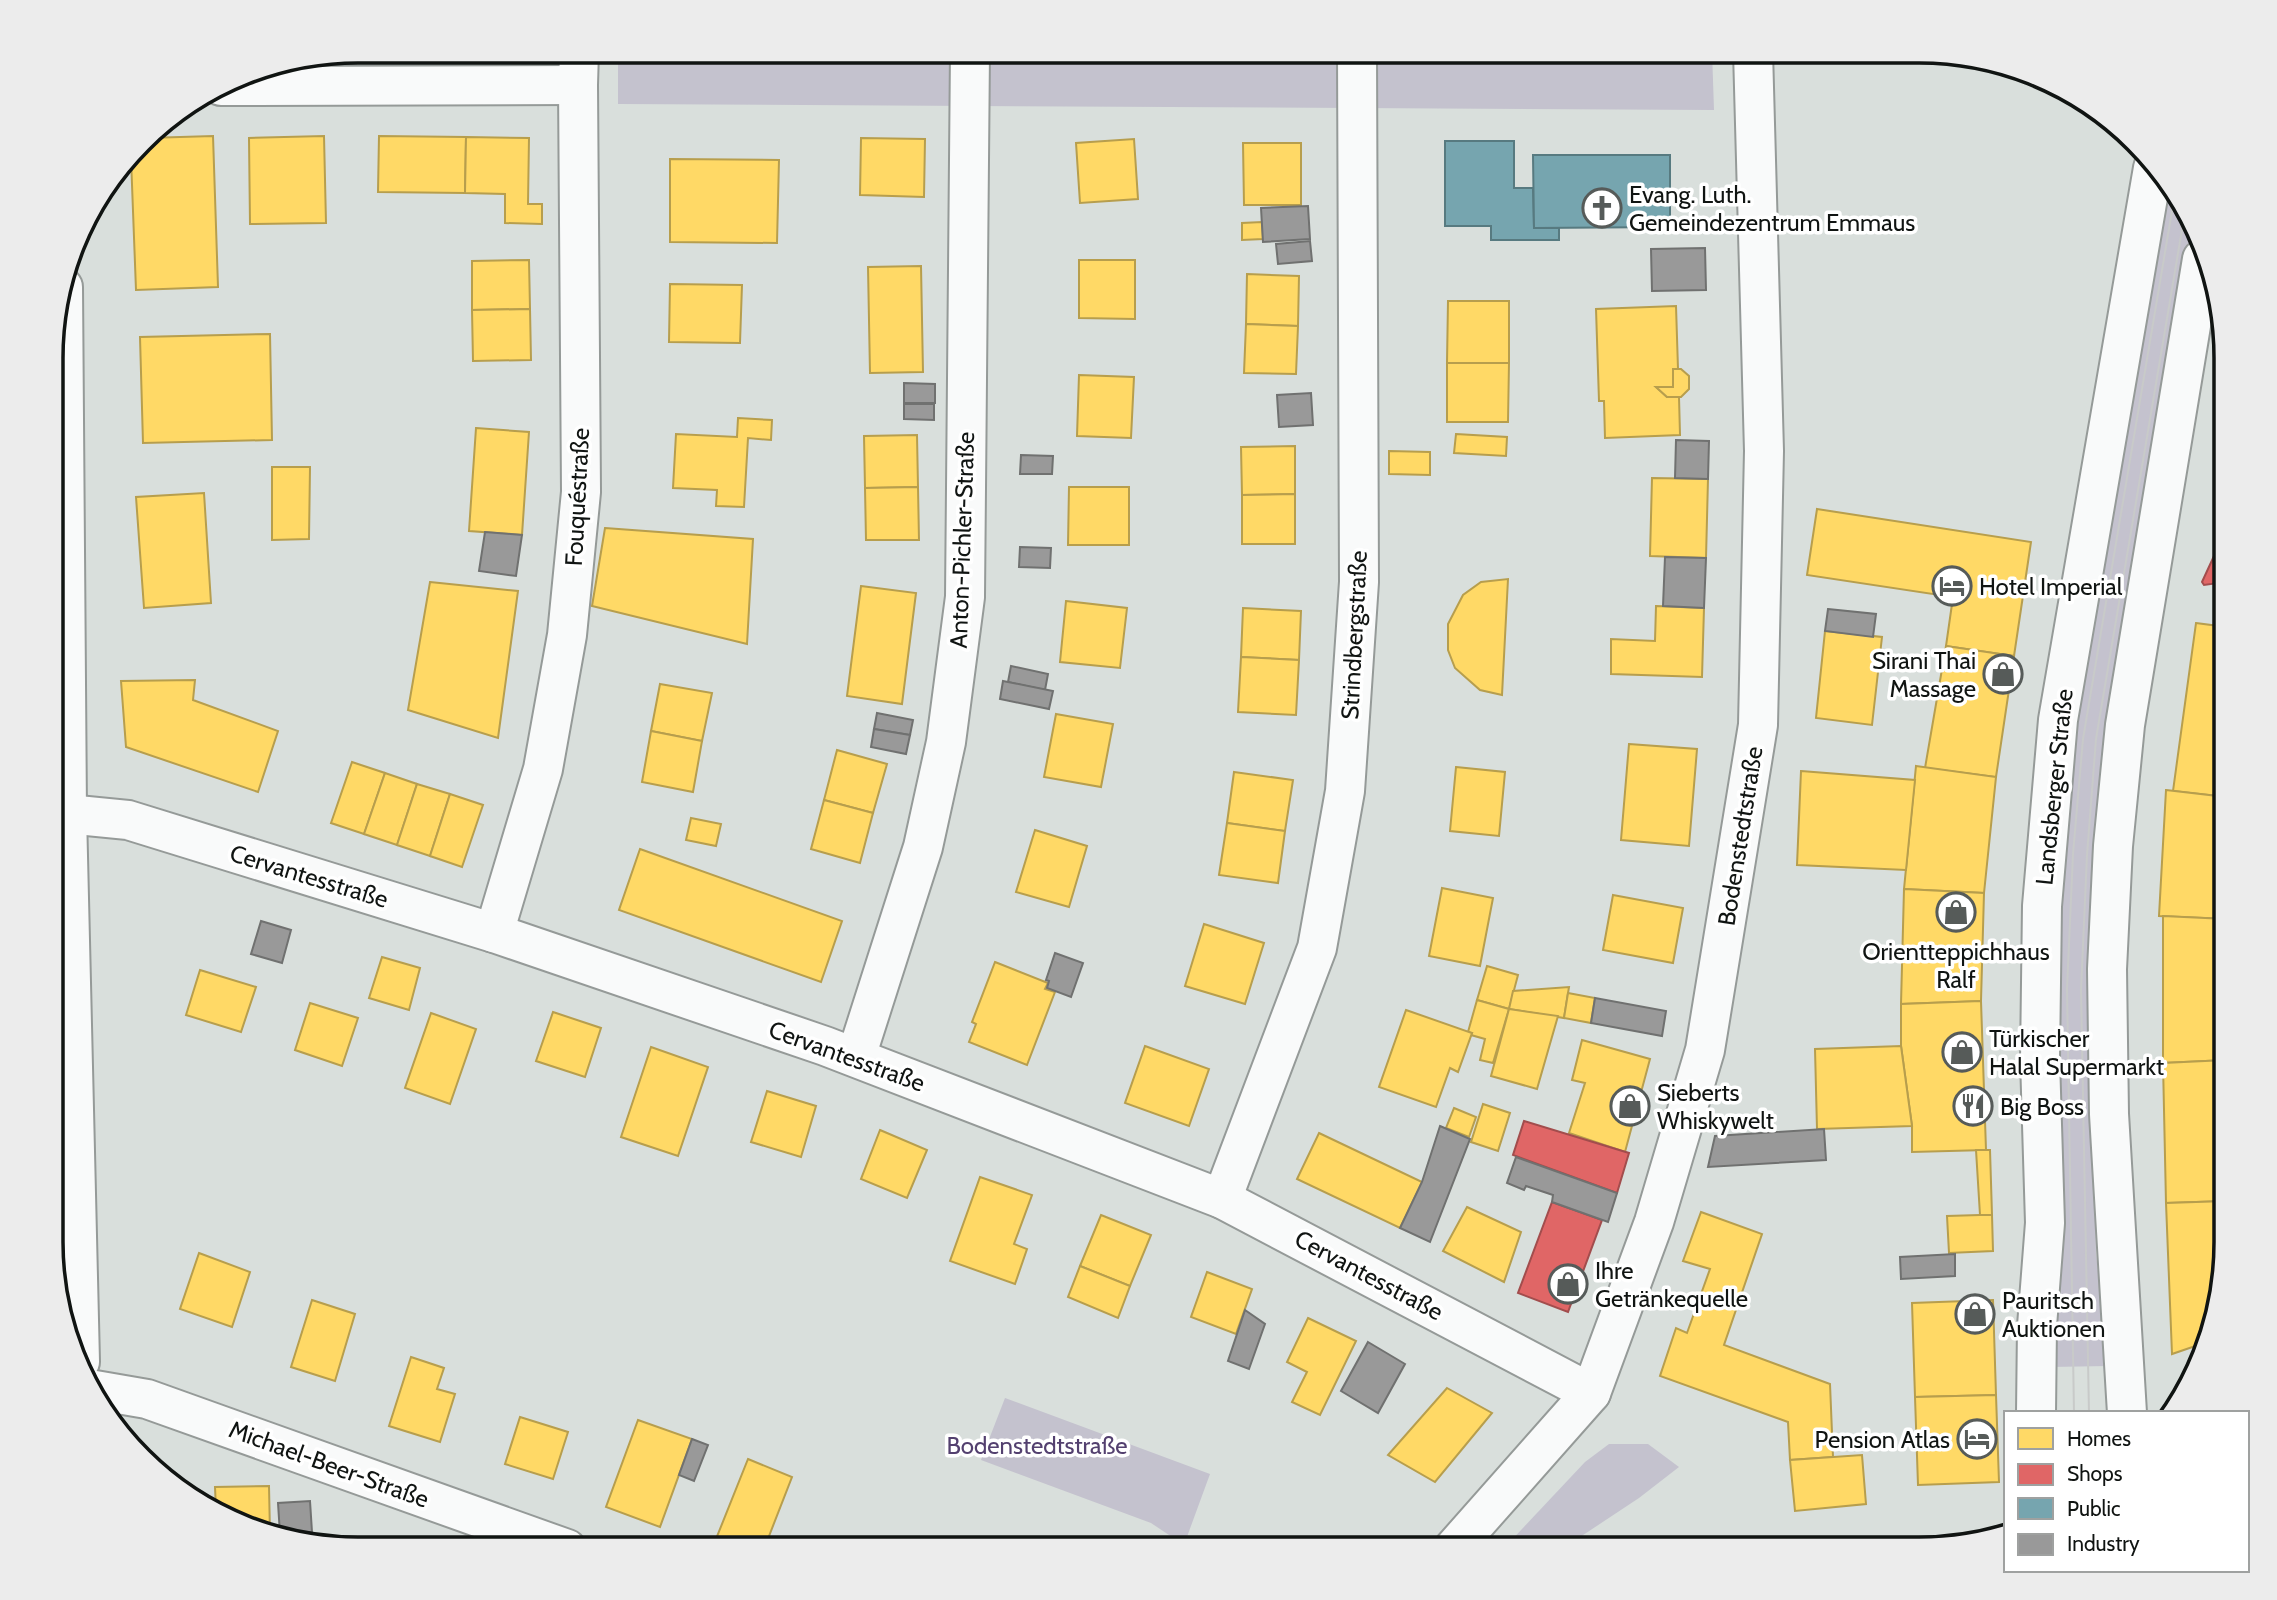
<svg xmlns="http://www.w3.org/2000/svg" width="2277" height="1600" font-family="Cabin,sans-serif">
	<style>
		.green { fill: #c4c2ce }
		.homes { fill: #ffd966; stroke: #b79e4d; stroke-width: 2 }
		.shops { fill: #e06666; stroke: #a24d4d; stroke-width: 2 }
		.public { fill: #76a5af; stroke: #577a80; stroke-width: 2 }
		.industry { fill: #999; stroke: #707170; stroke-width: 2 }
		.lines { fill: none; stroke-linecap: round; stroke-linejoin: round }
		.minor-casing { stroke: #959a98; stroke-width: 42 }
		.minor { stroke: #f9fafa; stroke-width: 38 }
		.tram { stroke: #c8cac9; stroke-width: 2 }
		.labels { text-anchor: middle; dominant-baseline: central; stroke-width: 7; stroke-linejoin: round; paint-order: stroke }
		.poi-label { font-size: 24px; fill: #101412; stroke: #fff; text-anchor: start }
		.street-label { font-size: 24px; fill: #101412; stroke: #fff }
		.park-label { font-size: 24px; fill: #53406f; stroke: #fff }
		.rim { fill: none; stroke: #101412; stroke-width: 3.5 }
	</style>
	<rect width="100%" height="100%" fill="#d9dfdc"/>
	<g class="green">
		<polygon points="618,51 1712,51 1714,110 618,104"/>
		<polygon points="2165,182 2185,205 2193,230 2107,743 2091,991 2096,1253 2108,1366 2049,1367 2057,988 2063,854 2072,736"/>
		<polygon points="1005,1398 1210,1474 1184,1545 1151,1523 981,1460"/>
		<polygon points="1609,1444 1648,1444 1679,1467 1639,1498 1562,1549 1512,1549 1506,1546 1585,1462"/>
	</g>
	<g class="homes">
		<polygon points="213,136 218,287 136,290 131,158 147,138"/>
		<polygon points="324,136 326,223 250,224 249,138"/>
		<polygon points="379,136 466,137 465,193 378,192"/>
		<polygon points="466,137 529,138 528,204 542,204 542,224 505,223 505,194 465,193"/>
		<polygon points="861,138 925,139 924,197 860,195"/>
		<polygon points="1134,139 1138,199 1080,203 1076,143"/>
		<polygon points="1243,143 1301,143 1301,205 1244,205"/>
		<polygon points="670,159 779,160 777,243 670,242"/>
		<polygon points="1262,222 1263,239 1242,240 1242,223"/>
		<polygon points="529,260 530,309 472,310 472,261"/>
		<polygon points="1079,260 1135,260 1135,319 1079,318"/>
		<polygon points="921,266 923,372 870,373 868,267"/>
		<polygon points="1247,274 1299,276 1298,326 1246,324"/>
		<polygon points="670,284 742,285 740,343 669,342"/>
		<polygon points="1448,301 1509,301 1509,363 1447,363"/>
		<polygon points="1676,306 1678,369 1673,369 1673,387 1656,387 1667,397 1679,397 1680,435 1605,438 1604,401 1599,401 1596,309"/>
		<polygon points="530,309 531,360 473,361 472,310"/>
		<polygon points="1246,324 1298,326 1296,374 1244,373"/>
		<polygon points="270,334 272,440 143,443 140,337"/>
		<polygon points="1447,363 1509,363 1508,422 1447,422"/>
		<polygon points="1673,369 1681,369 1689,376 1689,389 1681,397 1667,397 1656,387 1673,387"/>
		<polygon points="1079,375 1134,377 1131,438 1077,436"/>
		<polygon points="738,418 772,420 771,440 748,438 744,507 716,506 717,490 673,488 676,434 737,437"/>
		<polygon points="476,428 529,432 522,535 469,531"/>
		<polygon points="1456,434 1507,437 1506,456 1454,453"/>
		<polygon points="917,435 918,487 865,488 864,436"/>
		<polygon points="1295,446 1295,494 1242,495 1241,447"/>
		<polygon points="1389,451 1430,452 1430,475 1389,474"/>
		<polygon points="272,467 310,467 309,539 272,540"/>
		<polygon points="1652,478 1708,479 1706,558 1650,556"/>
		<polygon points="918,487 919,540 866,540 865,488"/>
		<polygon points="1069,487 1129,487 1129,545 1068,545"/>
		<polygon points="204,493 211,603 144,608 136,497"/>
		<polygon points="1295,494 1295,544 1242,544 1242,495"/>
		<polygon points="1817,509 2031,542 2014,656 1946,646 1953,597 1807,575"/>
		<polygon points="605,528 753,539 747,644 592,606"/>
		<polygon points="1508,579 1502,695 1480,690 1455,668 1448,650 1448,624 1463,595 1481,582"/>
		<polygon points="430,582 518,591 498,738 408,710"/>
		<polygon points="861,586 916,593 902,704 847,696"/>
		<polygon points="1066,601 1127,608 1120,668 1060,662"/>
		<polygon points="1656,606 1704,608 1702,677 1611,674 1611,639 1655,641"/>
		<polygon points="1243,608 1301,611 1299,660 1241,657"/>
		<polygon points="2196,623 2226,627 2226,797 2173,791"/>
		<polygon points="1825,631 1882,637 1872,725 1816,718"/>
		<polygon points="1946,646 2014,656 1996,777 1925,768"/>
		<polygon points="1241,657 1299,660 1296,715 1238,712"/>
		<polygon points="195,680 193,700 278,731 258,792 126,747 121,681"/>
		<polygon points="660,684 712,693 702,741 651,731"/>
		<polygon points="1056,714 1113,724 1101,787 1044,777"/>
		<polygon points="651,731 702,741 693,792 642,782"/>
		<polygon points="1629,744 1697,749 1689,846 1621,840"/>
		<polygon points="837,750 887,764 873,813 824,800"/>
		<polygon points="352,762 385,773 364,834 331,823"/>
		<polygon points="1916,766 1996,777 1984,893 1904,889"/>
		<polygon points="1456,767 1505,772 1499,836 1450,831"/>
		<polygon points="1801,771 1915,780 1906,870 1797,865"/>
		<polygon points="1234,772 1293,780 1285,831 1227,823"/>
		<polygon points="385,773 417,784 397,845 364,834"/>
		<polygon points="417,784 450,794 430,856 397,845"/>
		<polygon points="2166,790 2226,797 2226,919 2159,916"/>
		<polygon points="450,794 483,805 462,867 430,856"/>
		<polygon points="824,800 873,813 860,863 811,849"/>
		<polygon points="691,818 721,824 716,846 686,840"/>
		<polygon points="1227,823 1285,831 1278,883 1219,875"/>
		<polygon points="1035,830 1087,846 1069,907 1016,892"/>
		<polygon points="640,849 842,921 821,982 619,910"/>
		<polygon points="1442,888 1493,898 1480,966 1429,956"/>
		<polygon points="1904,889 1984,893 1981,1001 1901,1004"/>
		<polygon points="1613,895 1683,908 1673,963 1603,950"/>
		<polygon points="2163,916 2226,919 2226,1060 2163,1063"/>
		<polygon points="1204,924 1264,943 1245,1004 1185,986"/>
		<polygon points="382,957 420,968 409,1010 369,998"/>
		<polygon points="995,962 1048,983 1045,989 1055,992 1027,1065 969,1042 976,1024 972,1022"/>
		<polygon points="1487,966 1518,975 1509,1009 1477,1000"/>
		<polygon points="200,970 256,987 241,1032 186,1015"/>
		<polygon points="1569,987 1564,1018 1509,1009 1513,991"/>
		<polygon points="1568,993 1595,998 1591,1023 1564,1018"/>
		<polygon points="1477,1000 1509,1009 1493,1063 1480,1060 1485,1039 1471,1035 1472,1033 1468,1032"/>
		<polygon points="1981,1001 1986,1150 1912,1152 1912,1126 1901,1046 1901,1004"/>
		<polygon points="310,1003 358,1018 342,1066 295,1050"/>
		<polygon points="1509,1009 1558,1016 1537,1089 1491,1076"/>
		<polygon points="1406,1010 1472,1033 1458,1072 1450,1068 1436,1107 1379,1087"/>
		<polygon points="553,1012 601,1028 585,1077 536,1061"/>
		<polygon points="431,1013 476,1029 450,1104 405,1088"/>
		<polygon points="1582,1040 1650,1059 1625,1152 1569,1133 1585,1083 1572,1080"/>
		<polygon points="1145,1046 1209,1069 1189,1126 1125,1103"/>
		<polygon points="1901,1046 1912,1126 1817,1129 1815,1049"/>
		<polygon points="651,1047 708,1067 678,1156 621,1137"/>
		<polygon points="2226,1060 2226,1201 2166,1203 2163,1063"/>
		<polygon points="767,1091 816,1106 801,1157 751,1142"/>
		<polygon points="1483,1104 1510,1113 1498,1151 1471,1142"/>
		<polygon points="1454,1108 1476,1117 1469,1137 1446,1128"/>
		<polygon points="880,1130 927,1150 907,1198 861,1179"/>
		<polygon points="1319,1133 1422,1182 1400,1228 1297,1179"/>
		<polygon points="1976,1150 1990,1150 1992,1215 1980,1215"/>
		<polygon points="980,1177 1032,1195 1014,1244 1027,1249 1015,1284 950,1261"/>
		<polygon points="2226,1201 2226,1262 2210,1341 2172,1354 2166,1203"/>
		<polygon points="1467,1207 1521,1232 1504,1282 1443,1251"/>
		<polygon points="1701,1212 1762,1234 1724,1345 1830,1384 1833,1457 1790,1460 1788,1422 1660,1376 1676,1328 1687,1333 1710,1269 1683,1261"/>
		<polygon points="1101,1215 1151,1235 1130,1286 1080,1266"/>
		<polygon points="1980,1215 1992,1215 1993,1251 1949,1253 1947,1216"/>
		<polygon points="199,1253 250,1272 232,1327 180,1309"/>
		<polygon points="1080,1266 1130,1286 1118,1318 1068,1297"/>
		<polygon points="1207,1272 1252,1289 1236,1334 1191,1317"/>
		<polygon points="312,1300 355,1314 335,1381 291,1367"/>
		<polygon points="1993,1300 1996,1395 1915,1397 1912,1303"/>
		<polygon points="1308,1318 1356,1341 1320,1415 1292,1402 1307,1372 1287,1362"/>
		<polygon points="411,1357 444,1368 437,1389 455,1394 440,1442 389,1426"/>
		<polygon points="1447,1388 1492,1413 1435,1482 1388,1455"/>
		<polygon points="1996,1395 1999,1482 1918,1485 1915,1397"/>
		<polygon points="520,1417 568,1432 553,1479 505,1464"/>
		<polygon points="638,1420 692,1439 660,1527 606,1507"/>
		<polygon points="1862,1455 1866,1504 1795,1511 1790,1460"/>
		<polygon points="748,1459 792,1477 764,1549 741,1549 716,1539"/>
		<polygon points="269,1486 270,1534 259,1533 216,1510 215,1487"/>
		<polygon points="394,1540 394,1549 328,1547 328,1543"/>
		<polygon points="840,1540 864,1549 836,1549"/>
	</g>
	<g class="shops">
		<polygon points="2223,486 2226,487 2226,582 2204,585 2202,582 2214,556"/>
		<polygon points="1524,1121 1629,1153 1617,1193 1513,1155"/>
		<polygon points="1552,1202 1602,1220 1568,1312 1518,1293"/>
	</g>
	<g class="public">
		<polygon points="1445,141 1514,141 1514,188 1533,188 1534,228 1559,228 1559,240 1491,240 1491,226 1445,226"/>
		<polygon points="1533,155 1670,155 1670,227 1534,228"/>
	</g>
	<g class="industry">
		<polygon points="1308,206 1310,239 1263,242 1261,208"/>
		<polygon points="1310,241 1312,261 1278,264 1276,244"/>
		<polygon points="1705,248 1706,290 1652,291 1651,249"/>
		<polygon points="904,383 935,384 935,403 904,403"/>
		<polygon points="1311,393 1313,425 1279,427 1277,395"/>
		<polygon points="904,404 934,404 934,420 904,419"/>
		<polygon points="1676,440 1709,441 1708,479 1675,478"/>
		<polygon points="1021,455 1053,456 1052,474 1020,474"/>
		<polygon points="485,532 522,535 516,576 479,571"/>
		<polygon points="1020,547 1051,548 1050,568 1019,567"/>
		<polygon points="1665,557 1706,558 1704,608 1663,606"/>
		<polygon points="1828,609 1876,614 1873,637 1825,631"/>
		<polygon points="1011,666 1048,674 1045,690 1008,682"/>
		<polygon points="1003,681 1053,691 1049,709 1000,699"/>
		<polygon points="877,713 913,720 910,735 874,729"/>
		<polygon points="874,729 910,735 906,754 871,747"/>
		<polygon points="261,921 291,930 282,963 251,954"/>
		<polygon points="1055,953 1083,963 1071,997 1047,988 1049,981 1046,980"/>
		<polygon points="1595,998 1666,1011 1662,1036 1591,1023"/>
		<polygon points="1440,1126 1470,1139 1430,1242 1400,1228 1422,1182"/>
		<polygon points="1824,1129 1826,1160 1708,1167 1715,1136"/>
		<polygon points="1516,1157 1617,1193 1608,1222 1552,1202 1553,1195 1526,1186 1524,1190 1507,1183"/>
		<polygon points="1955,1254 1955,1276 1901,1279 1900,1257"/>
		<polygon points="1245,1310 1265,1324 1249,1369 1228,1361"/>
		<polygon points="1368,1342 1405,1364 1378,1413 1341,1391"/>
		<polygon points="692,1439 708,1445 694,1481 679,1475"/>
		<polygon points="310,1501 312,1532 280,1534 278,1503"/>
	</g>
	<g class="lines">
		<g class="minor-casing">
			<g id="minor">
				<polyline points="221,86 578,85"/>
				<polyline points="63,287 67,814 80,1362"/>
				<polyline points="67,814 128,820 494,933 825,1046 1222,1199 1591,1393"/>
				<polyline points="494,933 543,769 567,635 581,492 578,85 579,51"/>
				<polyline points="856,1057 923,847 946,742 965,597 970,51"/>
				<polyline points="1222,1199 1317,948 1345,791 1359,582 1357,51"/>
				<polyline points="89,1389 147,1399 567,1549"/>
				<polyline points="2036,1413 2037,1326 2045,1223 2040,1059 2042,906 2058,720 2153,168"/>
				<polyline points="2127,1413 2109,1114 2107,969 2113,846 2125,725 2202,259"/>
				<polyline points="1453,1549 1591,1393 1654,1222 1705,1050 1758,725 1764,451 1753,51"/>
			</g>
		</g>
		<use href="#minor" class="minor"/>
		<g class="tram">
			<polyline points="2074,1413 2067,989 2073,854 2083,739 2175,193"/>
			<polyline points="2089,1413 2081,990 2087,855 2096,739 2186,206"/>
		</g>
	</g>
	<defs>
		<g id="church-ring" transform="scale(2.0125)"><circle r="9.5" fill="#fff" stroke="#565b59" stroke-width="1.5"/><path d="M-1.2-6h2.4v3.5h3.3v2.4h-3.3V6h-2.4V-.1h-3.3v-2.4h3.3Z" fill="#565b59"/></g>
		<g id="hotel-ring" transform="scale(2.0125)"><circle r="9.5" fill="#fff" stroke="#565b59" stroke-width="1.5"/><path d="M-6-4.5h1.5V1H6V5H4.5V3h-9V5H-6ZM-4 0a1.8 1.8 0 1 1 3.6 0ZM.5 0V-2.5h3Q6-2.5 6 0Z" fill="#565b59"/></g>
		<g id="shop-ring" transform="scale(2.0125)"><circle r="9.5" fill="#fff" stroke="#565b59" stroke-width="1.5"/><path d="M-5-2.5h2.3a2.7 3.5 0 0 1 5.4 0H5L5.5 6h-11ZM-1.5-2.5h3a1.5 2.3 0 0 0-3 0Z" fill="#565b59"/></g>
		<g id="restaurant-ring" transform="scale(2.0125)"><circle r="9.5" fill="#fff" stroke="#565b59" stroke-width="1.5"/><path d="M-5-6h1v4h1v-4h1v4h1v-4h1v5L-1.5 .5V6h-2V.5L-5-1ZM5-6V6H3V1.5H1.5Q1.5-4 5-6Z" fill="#565b59"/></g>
	</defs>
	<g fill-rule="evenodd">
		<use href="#church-ring" x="1602" y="208"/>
		<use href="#hotel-ring" x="1952" y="586"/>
		<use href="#shop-ring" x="2003" y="674"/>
		<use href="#shop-ring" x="1956" y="912"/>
		<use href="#shop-ring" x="1962" y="1052"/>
		<use href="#shop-ring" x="1630" y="1106"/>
		<use href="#restaurant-ring" x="1973" y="1106"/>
		<use href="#shop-ring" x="1568" y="1284"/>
		<use href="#shop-ring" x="1975" y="1314"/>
		<use href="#hotel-ring" x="1977" y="1439"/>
	</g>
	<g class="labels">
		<g class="poi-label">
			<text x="1629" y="194">Evang. Luth.<tspan x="1629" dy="28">Gemeindezentrum Emmaus</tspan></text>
			<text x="1979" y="586">Hotel Imperial</text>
			<text x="1976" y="660" text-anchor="end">Sirani Thai<tspan x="1976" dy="28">Massage</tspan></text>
			<text x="1956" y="951" text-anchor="middle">Orientteppichhaus<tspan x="1956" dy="28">Ralf</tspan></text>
			<text x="1989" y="1038">Türkischer<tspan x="1989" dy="28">Halal Supermarkt</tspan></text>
			<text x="1657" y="1092">Sieberts<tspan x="1657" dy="28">Whiskywelt</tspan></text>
			<text x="2000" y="1106">Big Boss</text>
			<text x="1595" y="1270">Ihre<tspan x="1595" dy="28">Getränkequelle</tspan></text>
			<text x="2002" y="1300">Pauritsch<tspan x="2002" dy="28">Auktionen</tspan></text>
			<text x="1950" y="1439" text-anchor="end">Pension Atlas</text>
		</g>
		<g class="street-label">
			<text transform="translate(577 497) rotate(-87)">Fouquéstraße</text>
			<text transform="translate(962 540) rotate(-88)">Anton-Pichler-Straße</text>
			<text transform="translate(1354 635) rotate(-87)">Strindbergstraße</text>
			<text transform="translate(2054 787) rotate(-84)">Landsberger Straße</text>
			<text transform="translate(1740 836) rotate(-81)">Bodenstedtstraße</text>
			<text transform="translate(309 876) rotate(17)">Cervantesstraße</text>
			<text transform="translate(847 1056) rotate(20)">Cervantesstraße</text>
			<text transform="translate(1369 1275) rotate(28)">Cervantesstraße</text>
			<text transform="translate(329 1464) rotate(20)">Michael-Beer-Straße</text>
		</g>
		<g class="park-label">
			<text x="1037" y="1445">Bodenstedtstraße</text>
		</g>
	</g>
	<path d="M0 0H2277V1600H0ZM358 63H1919A295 295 0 0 1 2214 358V1242A295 295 0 0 1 1919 1537H358A295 295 0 0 1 63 1242V358A295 295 0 0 1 358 63Z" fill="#ececec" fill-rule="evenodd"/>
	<path class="rim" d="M358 63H1919A295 295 0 0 1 2214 358V1242A295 295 0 0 1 1919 1537H358A295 295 0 0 1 63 1242V358A295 295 0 0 1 358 63Z"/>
	<rect x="2004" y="1411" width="245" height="161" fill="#ffffff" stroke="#9fa1a0" stroke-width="2"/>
	<rect x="2018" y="1428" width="35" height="21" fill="#ffd966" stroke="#9fa1a0" stroke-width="2"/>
	<text x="2067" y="1446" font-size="21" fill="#101412">Homes</text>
	<rect x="2018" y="1464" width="35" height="21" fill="#e06666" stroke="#9fa1a0" stroke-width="2"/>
	<text x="2067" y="1481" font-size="21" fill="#101412">Shops</text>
	<rect x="2018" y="1498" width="35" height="21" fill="#76a5af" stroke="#9fa1a0" stroke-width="2"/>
	<text x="2067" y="1516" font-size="21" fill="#101412">Public</text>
	<rect x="2018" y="1534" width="35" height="21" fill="#999999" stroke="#9fa1a0" stroke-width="2"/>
	<text x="2067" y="1551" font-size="21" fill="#101412">Industry</text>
</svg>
